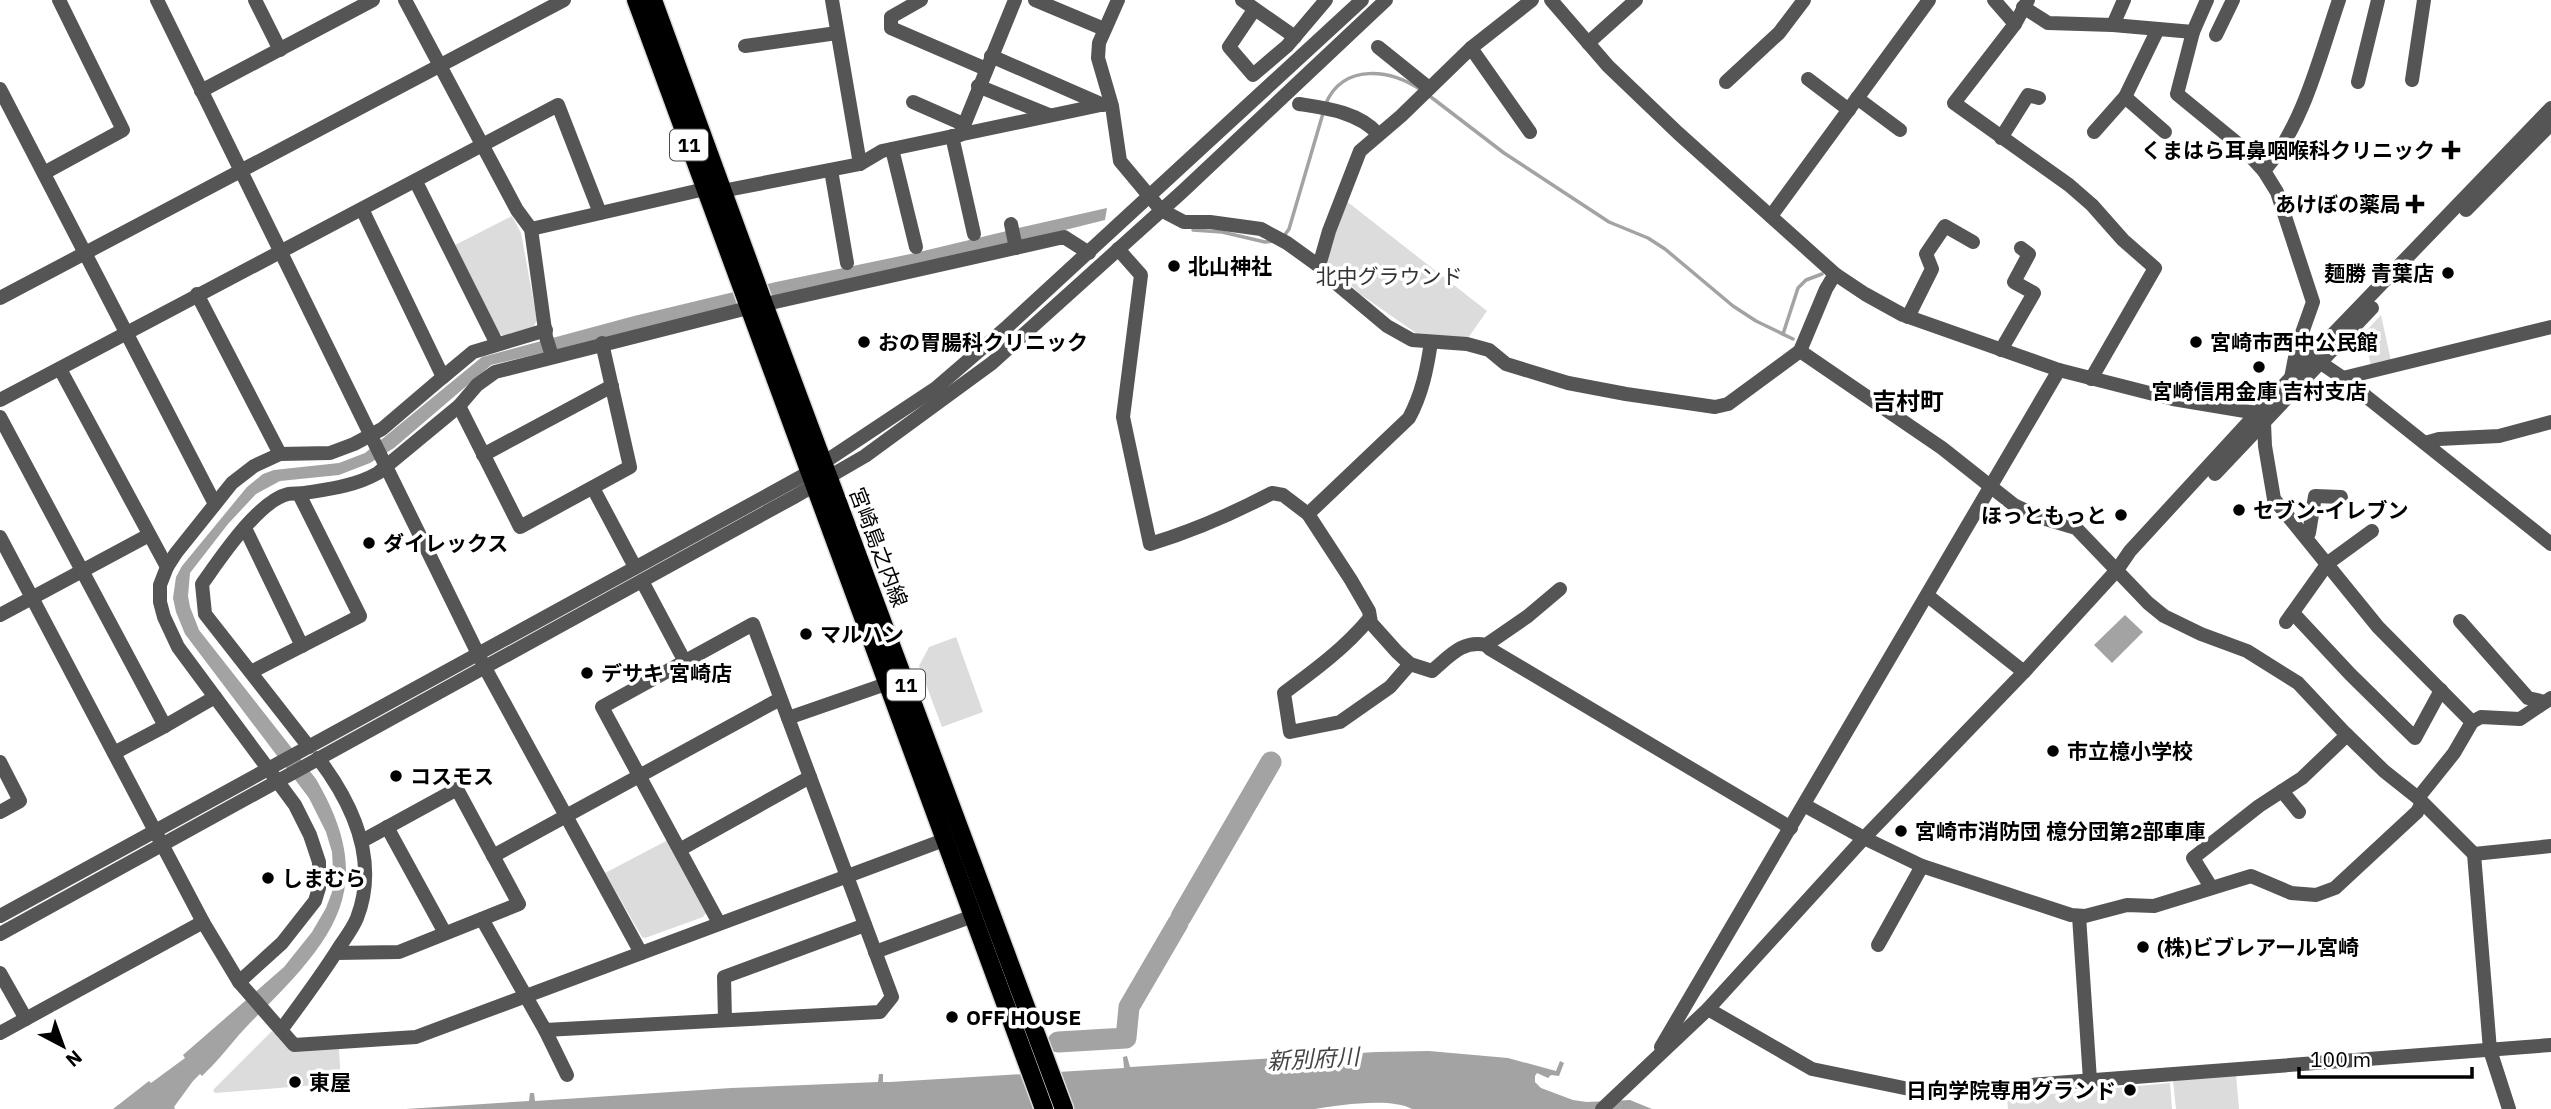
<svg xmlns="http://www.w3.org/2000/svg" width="2551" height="1109" font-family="'IBM Plex Sans','Noto Sans JP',sans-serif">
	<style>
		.green { fill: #dcdcdc }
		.water { fill: #a3a3a3 }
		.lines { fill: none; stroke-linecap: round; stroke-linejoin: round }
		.stream { stroke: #a3a3a3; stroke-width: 3.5 }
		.river { stroke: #a3a3a3; stroke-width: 21 }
		.major-casing { stroke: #dbdbdb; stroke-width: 21 }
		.minor { stroke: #555; stroke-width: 14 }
		.major { stroke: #000; stroke-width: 18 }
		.poi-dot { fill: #000; stroke: #fff; stroke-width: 2.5 }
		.labels { text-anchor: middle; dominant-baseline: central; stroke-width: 7; stroke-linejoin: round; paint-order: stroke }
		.shield { fill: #fff; stroke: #4c4c4c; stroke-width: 2 }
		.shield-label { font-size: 19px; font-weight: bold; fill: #000 }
		.poi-label { font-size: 21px; font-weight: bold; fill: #000; stroke: #fff; text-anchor: start }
		.park-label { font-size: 21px; fill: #333; stroke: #fff }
		.street-label { font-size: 21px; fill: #000; stroke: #fff }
		.water-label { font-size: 23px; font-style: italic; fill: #444; stroke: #fff }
		.quarter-label { font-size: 24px; font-weight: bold; fill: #000; stroke: #fff }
	</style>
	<rect width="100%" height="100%" fill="#fff"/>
	<g class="green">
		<polygon points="1345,200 1487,311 1468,338 1416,333 1360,294 1328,264 1329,243"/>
		<polygon points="512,216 521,233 537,320 533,328 503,336 498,332 455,245"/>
		<polygon points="2381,315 2391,361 2371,366 2364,333"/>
		<polygon points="956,637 983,712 942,727 919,666 929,647"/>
		<polygon points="668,840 707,912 703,917 645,938 642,937 605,873"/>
		<polygon points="272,1031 290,1051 339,1049 341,1083 215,1093 213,1090"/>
		<polygon points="2236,1074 2239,1109 2176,1109 2173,1081"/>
		<polygon points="2170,1083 2172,1109 2008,1109 2007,1098"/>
	</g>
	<g class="water">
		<polygon points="1107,208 1105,220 1017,242 1014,229"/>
		<path d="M 1011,230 L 1014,243 L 491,365 L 394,448 L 370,463 L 339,475 L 280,481 L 256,494 L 228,524 L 190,573 L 188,596 L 190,607 L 199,630 L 316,779 C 379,887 335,938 256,1017 C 241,1031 228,1049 213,1065 L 202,1076 L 200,1074 L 193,1081 L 174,1107 L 175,1109 L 113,1109 L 149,1081 L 151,1083 L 185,1058 L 183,1055 L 284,967 L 312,932 L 326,908 L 332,892 L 333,870 L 332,852 L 326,832 L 309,798 L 185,634 L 176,612 L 173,598 L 176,577 L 182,566 L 247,487 L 263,474 L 274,470 L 339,463 L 365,453 L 482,357 L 634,316 L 776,282 L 915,253 Z"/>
		<polygon points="2125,615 2143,632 2112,663 2094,645"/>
		<path d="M 1429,1051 L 1508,1058 L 1556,1071 L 1560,1061 L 1564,1063 L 1559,1076 L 1551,1075 L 1548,1078 L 1537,1073 L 1535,1076 L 1535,1082 L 1541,1088 L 1573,1100 L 1587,1102 L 1630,1100 L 1652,1109 L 1412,1109 C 1391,1097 1339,1105 1315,1109 L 406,1109 L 529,1101 L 530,1093 L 534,1093 L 535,1101 L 731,1088 L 878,1082 L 879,1074 L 883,1074 L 883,1082 L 890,1082 L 1124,1068 L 1123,1057 L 1127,1056 L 1130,1067 L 1376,1052 Z"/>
	</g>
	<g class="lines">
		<g class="stream">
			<polyline points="1427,94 1504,153 1609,222 1648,238 1665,249 1733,306 1756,321 1793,339"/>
			<path d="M 1326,103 C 1344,63 1390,69 1421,90"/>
			<polyline points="1193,230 1222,232 1265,242 1274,241"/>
			<polyline points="1284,236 1289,229 1324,110"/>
			<polyline points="1783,334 1798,288 1806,280 1822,274"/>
		</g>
		<g class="river">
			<polyline points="1181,917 1271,762"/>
			<polyline points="1058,1042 1126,1038 1129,1007 1178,923"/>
		</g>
		<g class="major-casing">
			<g id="major">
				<polyline points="636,0 1044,1109"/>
				<polyline points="653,0 764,304 1064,1109"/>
			</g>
		</g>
		<g class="minor">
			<polyline points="157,0 484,666 641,953"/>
			<polyline points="255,0 280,50"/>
			<polyline points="405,0 517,210 531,229 546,337 552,356"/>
			<polyline points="832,0 860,164"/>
			<polyline points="921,0 891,17 891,28 986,69"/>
			<polyline points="1035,0 1104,29"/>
			<polyline points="1118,0 1099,43 1098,58 1112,106 1120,161 1161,210 1184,222 1210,222 1261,229 1287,243 1319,266 1332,280 1387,326 1412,340 1467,344 1489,350 1506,364 1568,383 1626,394 1715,407 1728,404 1800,351 1826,289 1835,274"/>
			<polyline points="1242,0 1295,37"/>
			<polyline points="1551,0 1608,66 1678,133 1835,274 1865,294 1903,315 2059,370 2173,399 2257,413 2264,423 2265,446 2274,499 2378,627 2472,722"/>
			<polyline points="1994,0 2015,24"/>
			<polyline points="2028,0 2015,24 1954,103 2069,185 2092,205 2123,240 2155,268 2091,379"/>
			<polyline points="2207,0 2193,32 2177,94 2243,148 2264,171"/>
			<polyline points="2023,7 2048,23 2113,25 2193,32"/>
			<polyline points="1254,10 1229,47 1253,75 1287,46 1326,0"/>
			<polyline points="2113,25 2124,0"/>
			<polyline points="2216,35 2233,0"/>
			<polyline points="1588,43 1636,0"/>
			<polyline points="745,46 837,33"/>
			<polyline points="1378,47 1429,88"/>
			<polyline points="1471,48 1530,132"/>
			<polyline points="991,56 1103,105"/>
			<polyline points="1808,79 1849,110"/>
			<polyline points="2412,80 2424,0"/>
			<polyline points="1726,82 1779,33 1804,0"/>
			<polyline points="2358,82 2378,0"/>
			<polyline points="978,86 1049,115"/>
			<polyline points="0,89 215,504"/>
			<polyline points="201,91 373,0"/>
			<polyline points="2125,97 2165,132"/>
			<polyline points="1857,98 1900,130"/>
			<polyline points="913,102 963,124"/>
			<path d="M 1299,104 C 1325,108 1359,112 1378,134"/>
			<polyline points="2094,132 2125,97 2158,29"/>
			<polyline points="960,135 1015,0"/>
			<polyline points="952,136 974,234"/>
			<polyline points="2001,138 2028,95 2039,98"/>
			<polyline points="892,149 916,247"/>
			<polyline points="831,170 847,263"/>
			<polyline points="44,173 123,130 59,0"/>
			<polyline points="416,182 497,344"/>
			<polyline points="722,191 860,164 882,151 1110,103"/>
			<polyline points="362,209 443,377 473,352 546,330"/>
			<polyline points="2466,210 2551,124"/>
			<polyline points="1771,216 1929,0"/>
			<polyline points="1011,224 1016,248"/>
			<polyline points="531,229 705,189"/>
			<path d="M 1118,249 L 1141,275 L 1123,417 L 1150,544 C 1193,531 1232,514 1272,493 L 1283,495 L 1308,514 L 1351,580 L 1369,611 L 1371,623 L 1397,652 L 1410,664 L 1432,671 C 1450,656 1462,640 1486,645 L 1490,649 L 1791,828"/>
			<polyline points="1319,266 1329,231 1360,151 1401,116 1471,48 1532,0"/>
			<polyline points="197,294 280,454"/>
			<polyline points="0,298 564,0"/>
			<polyline points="1908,317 1932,269 1926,254 1945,226 1973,242"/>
			<polyline points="2001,350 2034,293 2014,282 2029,254 2021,248"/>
			<polyline points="1800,351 1942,448 2014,505 2039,517 2076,528 2148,603 2164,616 2201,634 2247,651 2298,683 2343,731 2384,771 2418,798 2474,854 2490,1050 2509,1109"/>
			<polyline points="2315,359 2343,378 2551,544"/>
			<polyline points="60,369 167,567"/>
			<path d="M 2291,378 L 2297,347 L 2313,302 L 2277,192 L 2264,171 C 2304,124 2319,58 2339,0"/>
			<polyline points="2343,378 2551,327"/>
			<polyline points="0,400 558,105 600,213"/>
			<polyline points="459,406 520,527 630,467 602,343"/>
			<polyline points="0,417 165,726 215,697 295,805 310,835 319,862 319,888 315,901 282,943 239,982"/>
			<polyline points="2425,443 2439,439 2499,436 2551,422"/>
			<polyline points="483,455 612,386"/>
			<polyline points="2215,474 2372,308"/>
			<polyline points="593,488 635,567"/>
			<path d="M 1308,514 L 1409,418 C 1422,394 1427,369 1431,342"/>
			<polyline points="245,528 302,646"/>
			<polyline points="0,537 203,922 239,982 294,1045 416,1037 944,840"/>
			<polyline points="2306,537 2309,533 2315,496 2341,497"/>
			<polyline points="642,581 684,660"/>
			<polyline points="1928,596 2024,672"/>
			<polyline points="2293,613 2350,674 2415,738 2441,690"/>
			<polyline points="0,615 149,535"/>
			<path d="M 1369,619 C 1345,648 1315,670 1284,693 L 1290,732 L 1340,722 L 1390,687 L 1410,664"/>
			<polyline points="2460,621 2528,698 2545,702"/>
			<polyline points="2286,622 2328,563 2372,531"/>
			<polyline points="1486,645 1528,616 1560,589"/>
			<polyline points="251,672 360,616 299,494"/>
			<polyline points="215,697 178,647 164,617 160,602 160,585 167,567 176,553 232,483 254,466 280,454 330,453 354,444 382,429 443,377"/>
			<polyline points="788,718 886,684"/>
			<path d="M 309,747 L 205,614 L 202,584 C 220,559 258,501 288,494 C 293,493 299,494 305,493 C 330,489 355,486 378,473 L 459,406 L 477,385 L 495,372 L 748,308 L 1064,237 L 1089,253"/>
			<polyline points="114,753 165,726"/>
			<polyline points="0,762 20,801 0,812"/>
			<polyline points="2282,791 2299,812"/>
			<polyline points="2418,798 2454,753 2472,722 2481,717 2520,719 2551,698"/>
			<polyline points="1804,805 1864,838 1922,866 2071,915 2085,916 2127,905 2154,906 2251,876 2291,893 2316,895 2335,888 2417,812 2422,803"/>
			<polyline points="387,827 445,933"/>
			<polyline points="681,849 810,777"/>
			<polyline points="2474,854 2551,846"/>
			<polyline points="493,856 780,699"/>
			<polyline points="2211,887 2193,858 2259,806 2302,778 2347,735"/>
			<polyline points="0,916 808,473 936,388 1008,326 1362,0"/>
			<polyline points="2079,916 2090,1080"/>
			<polyline points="482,919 545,1030 880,1012 892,997 753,624 602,707 719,923"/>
			<polyline points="0,934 794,497 865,456 992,363 1183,191 1386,0"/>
			<polyline points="1878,945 1922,866"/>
			<polyline points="875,952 973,916"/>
			<polyline points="336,953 399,952 519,904 457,789 362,841"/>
			<polyline points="0,973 26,1019"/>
			<polyline points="1708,1009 1812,1069 1914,1090 1939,1092 2551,1045"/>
			<polyline points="725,1020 724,977 865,925"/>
			<path d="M 281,1030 C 301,1003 322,975 340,946 C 346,937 353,928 357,918 C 379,861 353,804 318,758"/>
			<polyline points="545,1030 567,1075"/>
			<polyline points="0,1033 203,922"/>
			<polyline points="1661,1047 2059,370"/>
			<polyline points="1602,1109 1708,1009 1864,838 2024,672 2117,570 2130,551 2257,413 2551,108"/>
		</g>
		<use href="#major" class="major"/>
	</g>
	<g class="poi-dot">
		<path d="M2447.5 139.5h7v7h7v7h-7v7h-7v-7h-7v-7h7z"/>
		<path d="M2411.5 193.5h7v7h7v7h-7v7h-7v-7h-7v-7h7z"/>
		<circle cx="1174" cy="266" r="7"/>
		<circle cx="2448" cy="273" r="7"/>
		<circle cx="864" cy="342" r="7"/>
		<circle cx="2196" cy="342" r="7"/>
		<circle cx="2259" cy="367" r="7"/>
		<circle cx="2239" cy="510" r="7"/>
		<circle cx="2121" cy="515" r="7"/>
		<circle cx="369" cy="543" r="7"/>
		<circle cx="806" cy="634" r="7"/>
		<circle cx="587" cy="673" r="7"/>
		<circle cx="2053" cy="751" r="7"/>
		<circle cx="396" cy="776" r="7"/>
		<circle cx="1901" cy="831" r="7"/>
		<circle cx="268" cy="878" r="7"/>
		<circle cx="2143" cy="947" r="7"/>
		<circle cx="952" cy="1017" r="7"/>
		<circle cx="295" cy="1082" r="7"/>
		<circle cx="2130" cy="1090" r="7"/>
	</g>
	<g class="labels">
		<g class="shield">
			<rect x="670" y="129.5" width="38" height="31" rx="5"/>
			<rect x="887" y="669.5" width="38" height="31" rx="5"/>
		</g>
		<g class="shield-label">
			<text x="689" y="145">11</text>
			<text x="906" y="685">11</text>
		</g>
		<g class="poi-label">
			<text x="2435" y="150" text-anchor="end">くまはら耳鼻咽喉科クリニック</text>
			<text x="2401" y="204" text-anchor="end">あけぼの薬局</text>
			<text x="1188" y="266">北山神社</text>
			<text x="2434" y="273" text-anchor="end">麺勝 青葉店</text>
			<text x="878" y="342">おの胃腸科クリニック</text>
			<text x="2210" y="342">宮崎市西中公民館</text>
			<text x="2259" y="391" text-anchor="middle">宮崎信用金庫 吉村支店</text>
			<text x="2253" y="510">セブン-イレブン</text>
			<text x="2107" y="515" text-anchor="end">ほっともっと</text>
			<text x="383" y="543">ダイレックス</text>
			<text x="820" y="634">マルハン</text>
			<text x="601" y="673">デサキ 宮崎店</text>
			<text x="2067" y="751">市立檍小学校</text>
			<text x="410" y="776">コスモス</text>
			<text x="1915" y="831">宮崎市消防団 檍分団第2部車庫</text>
			<text x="282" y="878">しまむら</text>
			<text x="2157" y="947">(株)ビブレアール宮崎</text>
			<text x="966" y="1017">OFF HOUSE</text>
			<text x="309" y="1082">東屋</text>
			<text x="2116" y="1090" text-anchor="end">日向学院専用グランド</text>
		</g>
		<g class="park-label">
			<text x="1389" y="276">北中グラウンド</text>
		</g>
		<g class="street-label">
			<text transform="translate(879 547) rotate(69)">宮崎島之内線</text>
		</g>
		<g class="water-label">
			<text transform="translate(1313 1058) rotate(-3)">新別府川</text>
		</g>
		<g class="quarter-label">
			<text x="1908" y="401">吉村町</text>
		</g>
	</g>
	<g transform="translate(63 1046) rotate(139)" stroke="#ffffff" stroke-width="5" paint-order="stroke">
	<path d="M0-5L12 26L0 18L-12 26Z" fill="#000000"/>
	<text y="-10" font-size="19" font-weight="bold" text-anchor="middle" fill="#000000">N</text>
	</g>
	<path d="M2299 1067v10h173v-10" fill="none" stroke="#000000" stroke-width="3.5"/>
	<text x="2310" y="1067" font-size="21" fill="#000000" stroke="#ffffff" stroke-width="5" paint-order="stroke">100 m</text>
</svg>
